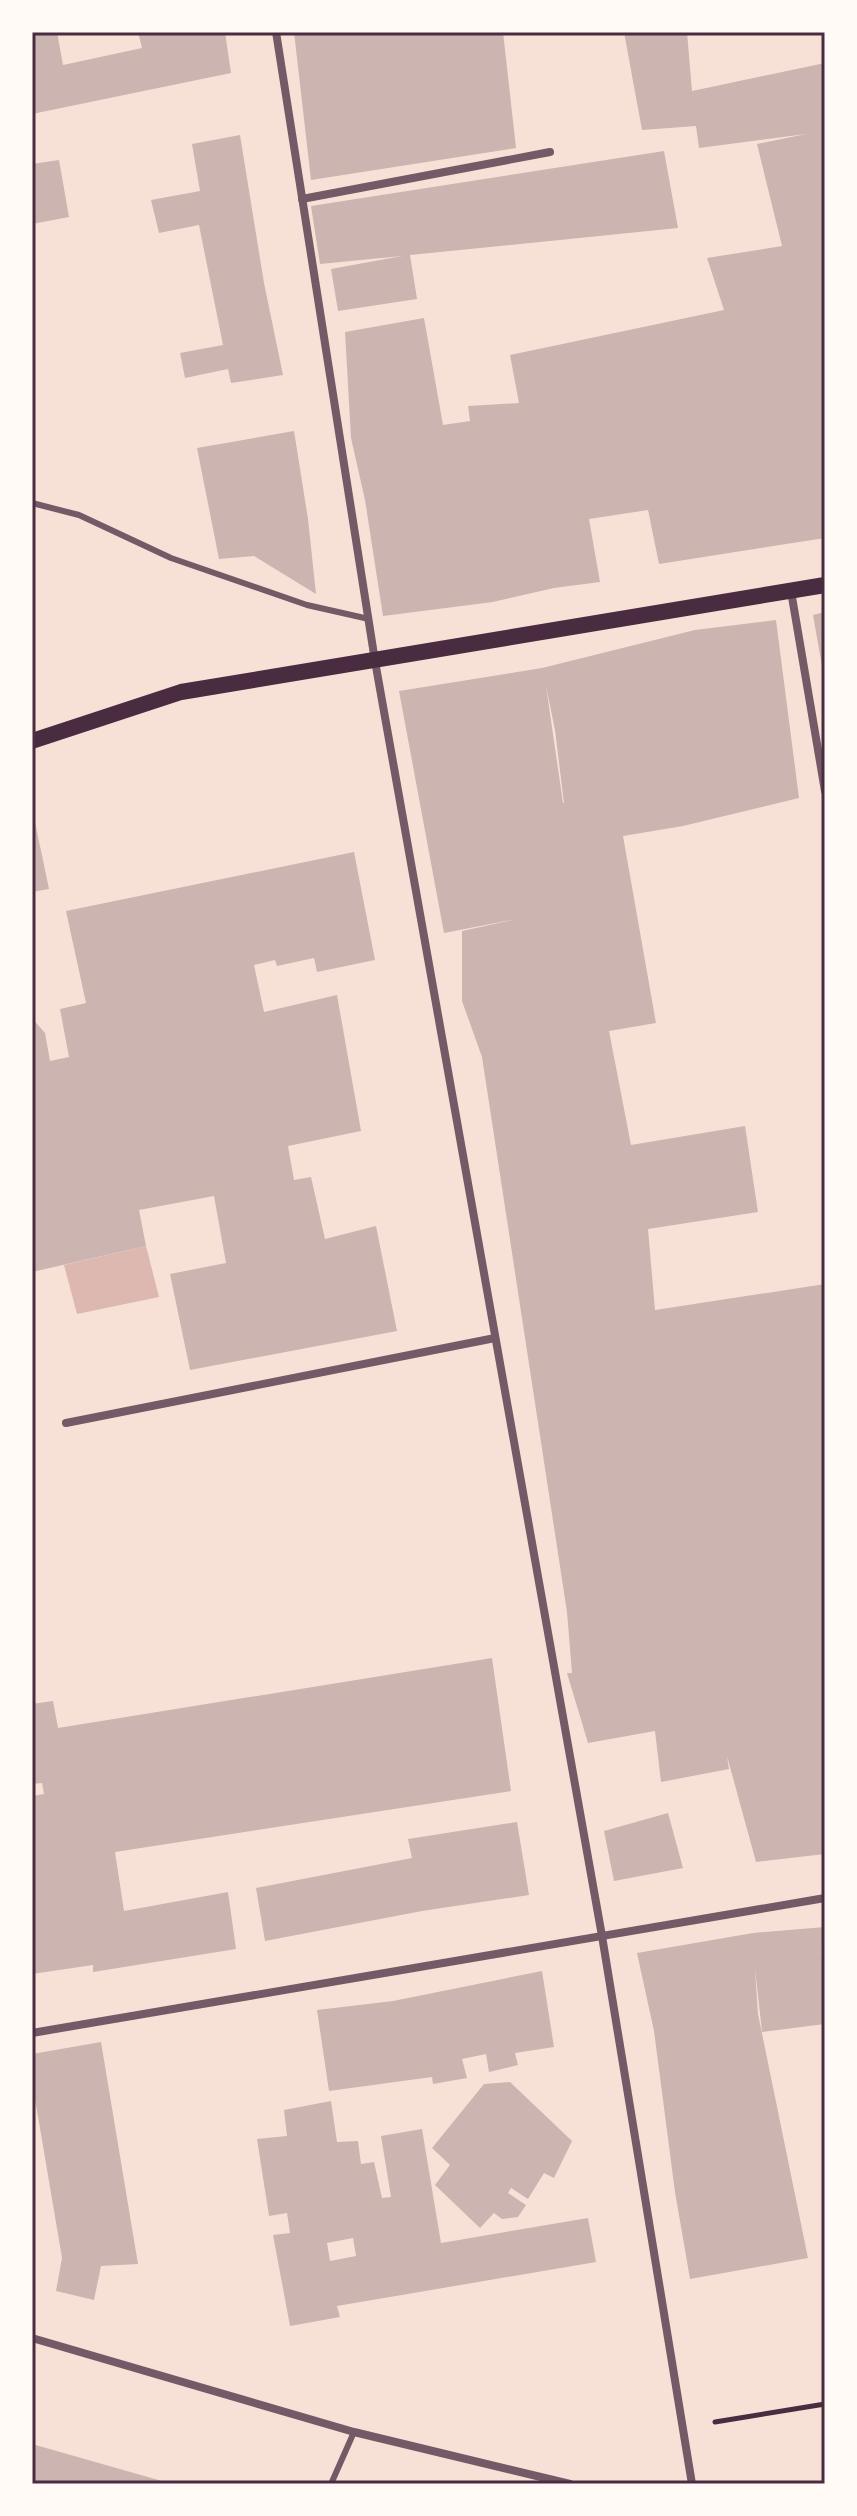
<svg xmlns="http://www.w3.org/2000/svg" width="857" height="2516" font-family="Commissioner,sans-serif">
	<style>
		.water { fill: #dcb8b0 }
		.building { fill: #ccb4b1; fill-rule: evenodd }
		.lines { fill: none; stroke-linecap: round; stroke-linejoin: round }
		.path { stroke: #4a2c40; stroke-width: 5 }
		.service { stroke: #755966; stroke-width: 6 }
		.minor { stroke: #755966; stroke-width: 8 }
		.secondary { stroke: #4a2c40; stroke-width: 16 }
		.neatline { fill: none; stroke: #4a2c40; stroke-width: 3 }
	</style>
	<rect width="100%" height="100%" fill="#f7e1d7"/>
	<polygon class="water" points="146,1246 159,1297 77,1314 64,1265"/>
	<g class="building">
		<polygon points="32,32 57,32 63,65 142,48 138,32 225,32 231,73 32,114"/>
		<polygon points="294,32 503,32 516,148 311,180"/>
		<polygon points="624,32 687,32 692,91 825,63 825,291 822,291 825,307 825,538 659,564 648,510 589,519 600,582 554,588 493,602 383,616 365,500 351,438 345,332 424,318 443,425 470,421 468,406 519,403 510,355 724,310 707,258 782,246 757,144 806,134 699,148 696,126 642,130"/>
		<polygon points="240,135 264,283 283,375 231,383 228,369 185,378 180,353 223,345 199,225 159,233 151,200 200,191 192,144"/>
		<polygon points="664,151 678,228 410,255 417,299 338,311 331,269 402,256 320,264 311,206"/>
		<polygon points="59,160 69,217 32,224 32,164"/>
		<polygon points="294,431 308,519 316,594 254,556 219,559 197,448"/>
		<polygon points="825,612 825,672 823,672 813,615"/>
		<path d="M 776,620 L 799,798 L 683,826 L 623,836 L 656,1023 L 609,1031 L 631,1145 L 745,1126 L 758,1212 L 648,1229 L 655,1310 L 825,1284 L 825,1854 L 756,1862 L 727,1756 L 729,1769 L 661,1782 L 655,1731 L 588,1743 L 567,1673 L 572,1673 L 567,1612 L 482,1057 L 462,1001 L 462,931 L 517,919 L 444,933 L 399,691 L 542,668 L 695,630 ZM 546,686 L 555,730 L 564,803 L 563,803 Z"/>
		<polygon points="32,808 49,889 32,892"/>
		<polygon points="354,852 375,960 317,972 314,958 277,966 275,960 254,965 264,1012 337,995 361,1131 288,1146 294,1180 311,1177 325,1239 376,1226 397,1331 190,1370 170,1274 226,1263 214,1196 139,1210 146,1246 32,1272 32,1018 45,1033 50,1061 69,1057 60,1009 86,1003 66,911"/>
		<polygon points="492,1658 511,1791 115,1852 124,1911 228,1892 236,1949 93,1972 93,1965 32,1974 32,1796 44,1794 42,1783 32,1784 32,1704 53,1701 58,1728"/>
		<polygon points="668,1813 683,1868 614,1881 604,1831"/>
		<polygon points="517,1822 529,1895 422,1911 265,1941 256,1888 412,1858 408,1839"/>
		<polygon points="825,1927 825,1960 821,1950 825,1972 825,2024 762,2032 755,1968 758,2014 808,2258 690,2279 675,2192 654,2031 637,1953 753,1933"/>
		<polygon points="542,1971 554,2047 515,2053 518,2065 489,2072 486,2054 462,2059 467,2078 433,2084 432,2077 329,2091 317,2010 393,2001"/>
		<polygon points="101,2042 138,2264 101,2266 94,2300 56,2291 62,2258 32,2081 32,2054"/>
		<polygon points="510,2082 572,2141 554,2178 544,2173 528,2199 511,2188 508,2193 526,2205 518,2217 502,2219 494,2213 480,2228 435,2185 450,2165 432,2148 484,2084"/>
		<path d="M 331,2101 L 337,2142 L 358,2141 L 361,2164 L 374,2162 L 382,2198 L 391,2197 L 381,2136 L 422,2129 L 441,2243 L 588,2218 L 596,2262 L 337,2306 L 340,2317 L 290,2326 L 273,2235 L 290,2233 L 287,2213 L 269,2216 L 257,2139 L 287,2136 L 284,2110 ZM 353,2238 L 356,2256 L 330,2261 L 327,2243 Z"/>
		<polygon points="32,2444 169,2483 169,2484 32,2484"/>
	</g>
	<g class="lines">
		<polyline class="path" points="715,2422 825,2404"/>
		<g class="service">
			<polyline points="32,503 79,515 171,558 307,605 369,619"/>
			<polyline points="331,2484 354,2432"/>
		</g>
		<g class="minor">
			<polyline points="276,32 375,661 602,1936 692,2484"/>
			<polyline points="302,199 550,152"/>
			<polyline points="791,591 825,791"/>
			<polyline points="66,1423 495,1338"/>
			<polyline points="32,2033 825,1898"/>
			<polyline points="32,2338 354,2432 570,2484"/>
		</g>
		<polyline class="secondary" points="32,741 181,692 825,585"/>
	</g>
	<rect width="857" height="2516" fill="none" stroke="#fffaf5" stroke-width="68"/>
	<rect x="34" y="34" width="789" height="2448" class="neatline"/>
</svg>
